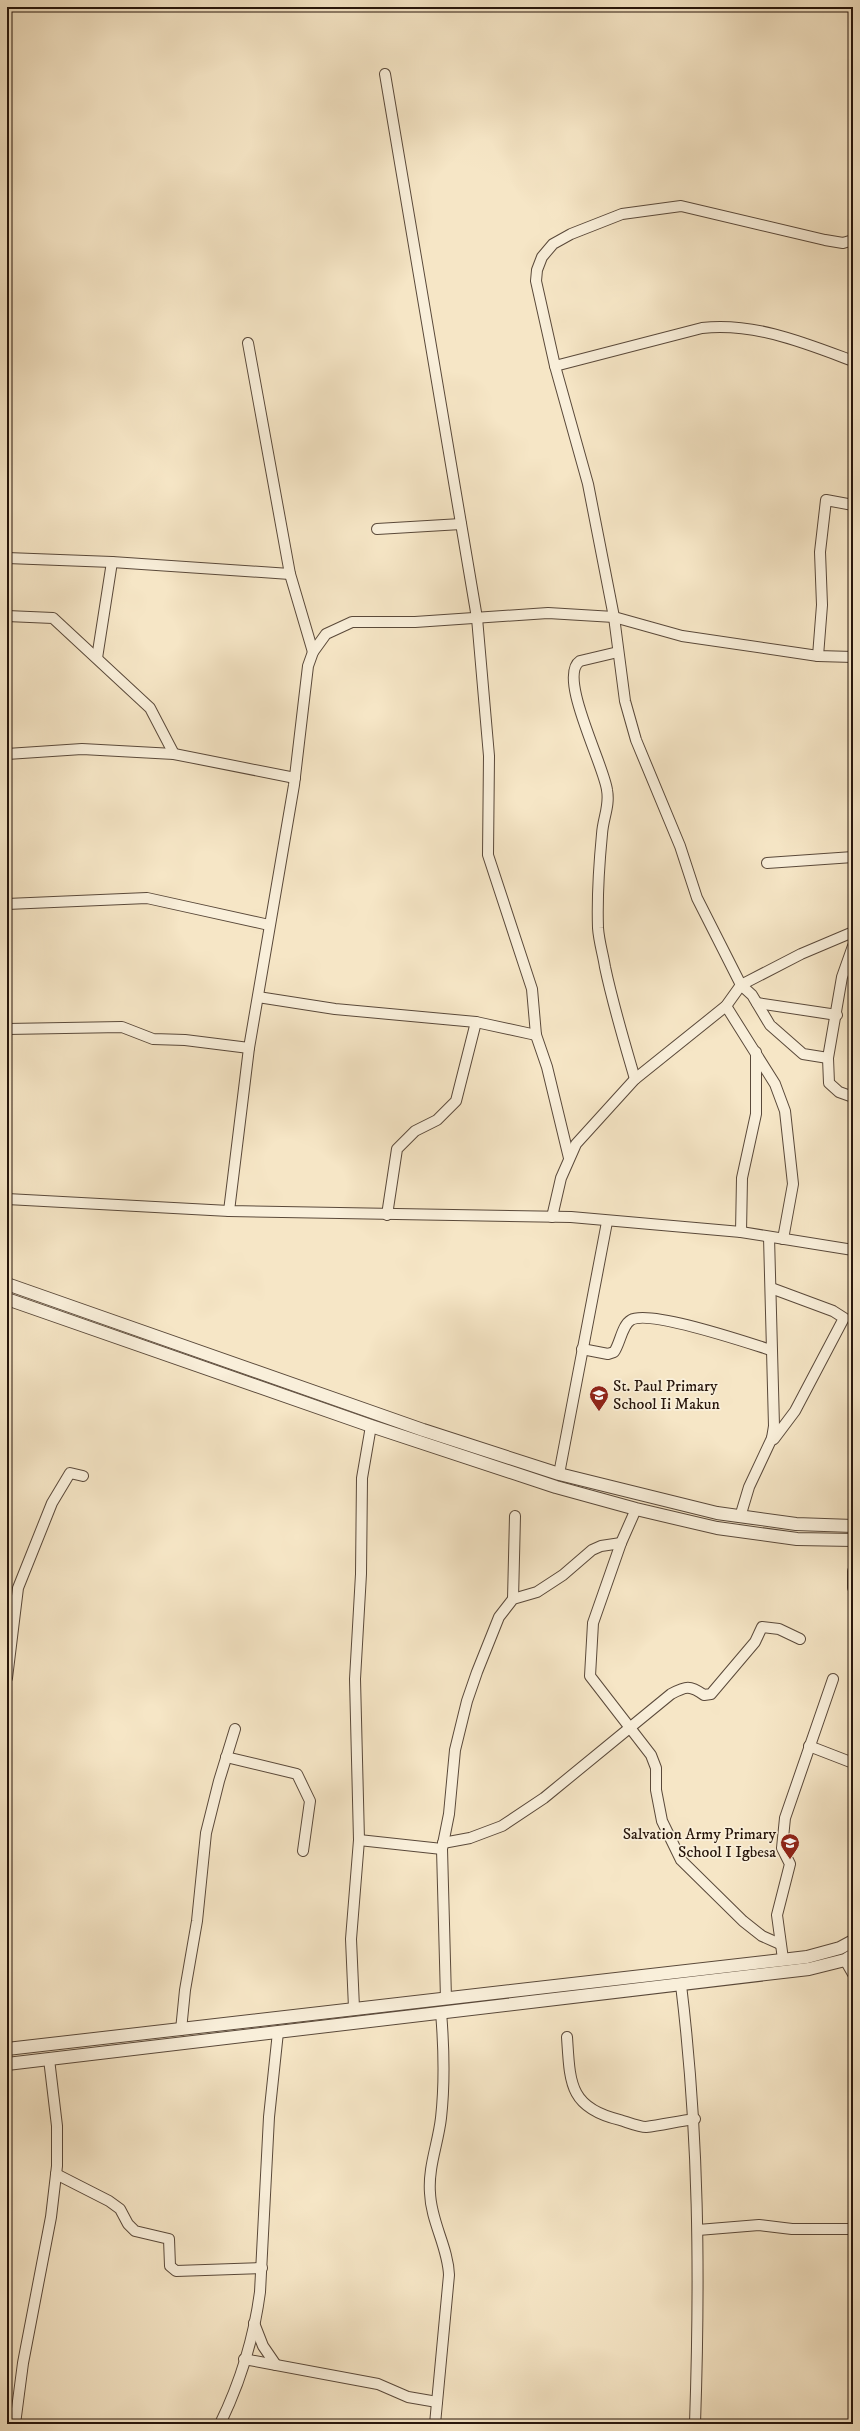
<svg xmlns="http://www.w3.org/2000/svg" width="860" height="2431" font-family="'IM FELL DW Pica',serif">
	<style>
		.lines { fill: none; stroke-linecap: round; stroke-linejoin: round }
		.minor-casing { stroke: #5a493a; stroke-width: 12 }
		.tertiary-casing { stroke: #5a493a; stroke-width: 14 }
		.minor { stroke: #f9efda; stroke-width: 10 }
		.tertiary { stroke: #f9efda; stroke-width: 12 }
		.labels { text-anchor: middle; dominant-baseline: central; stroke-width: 3.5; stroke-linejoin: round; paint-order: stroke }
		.poi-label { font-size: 16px; fill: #26150b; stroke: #f9efda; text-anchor: start }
	</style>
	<rect width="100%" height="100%" fill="#f6e6c6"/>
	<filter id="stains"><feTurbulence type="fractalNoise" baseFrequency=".005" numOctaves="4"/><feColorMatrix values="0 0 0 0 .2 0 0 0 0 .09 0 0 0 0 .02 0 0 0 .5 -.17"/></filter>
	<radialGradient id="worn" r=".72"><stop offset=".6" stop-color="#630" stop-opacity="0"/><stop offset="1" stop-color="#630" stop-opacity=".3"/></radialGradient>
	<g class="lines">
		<g class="minor-casing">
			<g id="minor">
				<polyline points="385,74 477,618 489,756 488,855 532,989 536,1035 547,1067 569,1158"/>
				<polyline points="248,343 290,574 313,652"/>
				<path d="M 555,366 L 702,328 C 754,322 805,343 853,361"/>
				<polyline points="377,529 461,524"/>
				<polyline points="7,558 112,562 290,574"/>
				<polyline points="7,616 53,618 150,708 174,754"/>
				<path d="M 618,652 L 580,661 C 557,676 604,765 607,790 C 610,806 603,818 602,834 C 599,865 597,898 598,928 C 599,942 603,954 605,967 C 613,1005 624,1041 635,1079"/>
				<polyline points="818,656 822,605 820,552 826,500 853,505"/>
				<polyline points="97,658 112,562"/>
				<polyline points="7,754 82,749 174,754 295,778"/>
				<polyline points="767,863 853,857"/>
				<polyline points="7,904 147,898 269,925"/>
				<polyline points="853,946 842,977 828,1058 829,1083 839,1092 853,1097"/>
				<polyline points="258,997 335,1009 476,1022 536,1035"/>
				<polyline points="757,1003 837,1015"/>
				<polyline points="726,1006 775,1084 785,1111 793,1184 783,1239"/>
				<polyline points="7,1029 122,1027 153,1039 185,1040 249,1048"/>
				<polyline points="828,1058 803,1054 770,1025 752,995 741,985 697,898 680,846 636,740 625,701 614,617 588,484 555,366 536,281 537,270 542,257 553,244 571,234 622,214 681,206 825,240 843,243 853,240"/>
				<polyline points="7,1199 229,1211 571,1217 741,1232 853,1250"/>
				<polyline points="229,1211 249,1048 294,785 308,666 313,652 326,634 352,622 415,622 548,613 614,617 682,636 818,656 853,657"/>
				<polyline points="387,1215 397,1149 415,1131 437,1120 456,1101 476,1022"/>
				<polyline points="552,1217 561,1178 576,1144 635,1079 726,1006 741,985 801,954 853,932"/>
				<polyline points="741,1232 742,1178 756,1114 756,1052"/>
				<polyline points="771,1288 833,1311 844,1318 795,1411 774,1439 772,1438"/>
				<path d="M 582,1349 L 608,1354 L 614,1352 C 620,1344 622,1325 631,1320 C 649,1309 748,1343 771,1350"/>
				<polyline points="559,1474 607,1222"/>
				<polyline points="636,1509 621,1543 593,1623 590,1676 651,1755 656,1768 656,1790 662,1821 681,1860 743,1921 762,1936 780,1944"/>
				<polyline points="740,1517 749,1487 772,1438 774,1426 769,1237"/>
				<polyline points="853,1571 853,1588"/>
				<polyline points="513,1599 515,1516"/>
				<polyline points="7,1678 18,1588 52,1503 70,1473 83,1476"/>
				<polyline points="809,1746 853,1763"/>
				<polyline points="226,1757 297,1774 310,1801 303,1851"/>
				<polyline points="359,1840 442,1849"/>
				<path d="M 443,1843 L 470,1838 L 502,1826 L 544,1798 L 671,1694 C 686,1686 690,1685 704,1695 L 711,1694 L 755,1642 L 762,1627 L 779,1629 L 800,1639"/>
				<polyline points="783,1959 777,1915 790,1864 782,1848 785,1818 833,1679"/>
				<polyline points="845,1960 853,1974"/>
				<path d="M 681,1985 C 699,2132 700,2276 695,2424"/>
				<polyline points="446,1999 442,1849 449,1814 455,1750 467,1701 477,1672 499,1617 513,1599 537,1592 563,1575 592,1550 601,1546 621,1543"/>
				<polyline points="354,2008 351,1939 359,1840 355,1679 361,1574 362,1478 371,1426"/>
				<polyline points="181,2030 185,1990 197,1921 206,1833 219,1781 235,1729"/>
				<path d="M 567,2037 C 570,2083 569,2108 620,2120 C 627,2122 639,2127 646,2127 C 662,2125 679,2121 695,2119"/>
				<polyline points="56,2174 109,2201 120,2209 128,2224 135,2231 169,2239 170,2266 176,2271 262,2268"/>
				<polyline points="698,2230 759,2225 792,2229 853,2229"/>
				<polyline points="254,2323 263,2346 276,2365"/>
				<polyline points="244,2359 378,2384 408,2397 437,2402"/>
				<polyline points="15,2424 23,2363 51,2217 57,2166 57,2126 49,2059"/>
				<path d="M 220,2424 C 240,2383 254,2337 260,2292 L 269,2117 L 278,2032"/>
				<path d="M 435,2424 L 449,2275 C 448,2247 431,2222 430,2193 C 428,2167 438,2144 441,2118 C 445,2082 444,2048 441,2012"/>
			</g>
		</g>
		<g class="tertiary-casing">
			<g id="tertiary">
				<polyline points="7,1284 423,1430 559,1474 717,1513 796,1524 853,1526"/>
				<polyline points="7,1299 371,1426 556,1487 636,1509 717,1528 797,1539 853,1540"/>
				<polyline points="7,2049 807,1957 840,1948 853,1941"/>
				<polyline points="7,2064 809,1969 845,1960 853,1955"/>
			</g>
		</g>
		<use href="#minor" class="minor"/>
		<use href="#tertiary" class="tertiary"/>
	</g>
	<defs>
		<g id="school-pin" transform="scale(1)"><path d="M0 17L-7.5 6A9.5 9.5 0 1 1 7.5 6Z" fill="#8f2418" stroke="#f9efda"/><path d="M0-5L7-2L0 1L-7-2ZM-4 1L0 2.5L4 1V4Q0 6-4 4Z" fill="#fff"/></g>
	</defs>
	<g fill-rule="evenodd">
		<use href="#school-pin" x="599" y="1395"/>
		<use href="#school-pin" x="790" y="1843"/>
	</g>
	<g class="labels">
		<g class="poi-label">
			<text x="613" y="1386">St. Paul Primary<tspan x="613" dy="18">School Ii Makun</tspan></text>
			<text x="776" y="1834" text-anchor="end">Salvation Army Primary<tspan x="776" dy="18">School I Igbesa</tspan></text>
		</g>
	</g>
	<rect width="860" height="2431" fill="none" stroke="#f6e6c6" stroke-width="24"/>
	<rect x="8" y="8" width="844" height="2415" fill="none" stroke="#26150b" stroke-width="2"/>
	<rect x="12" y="12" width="836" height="2407" fill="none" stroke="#26150b"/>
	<rect width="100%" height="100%" filter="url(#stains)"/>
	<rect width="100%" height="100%" fill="url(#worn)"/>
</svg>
